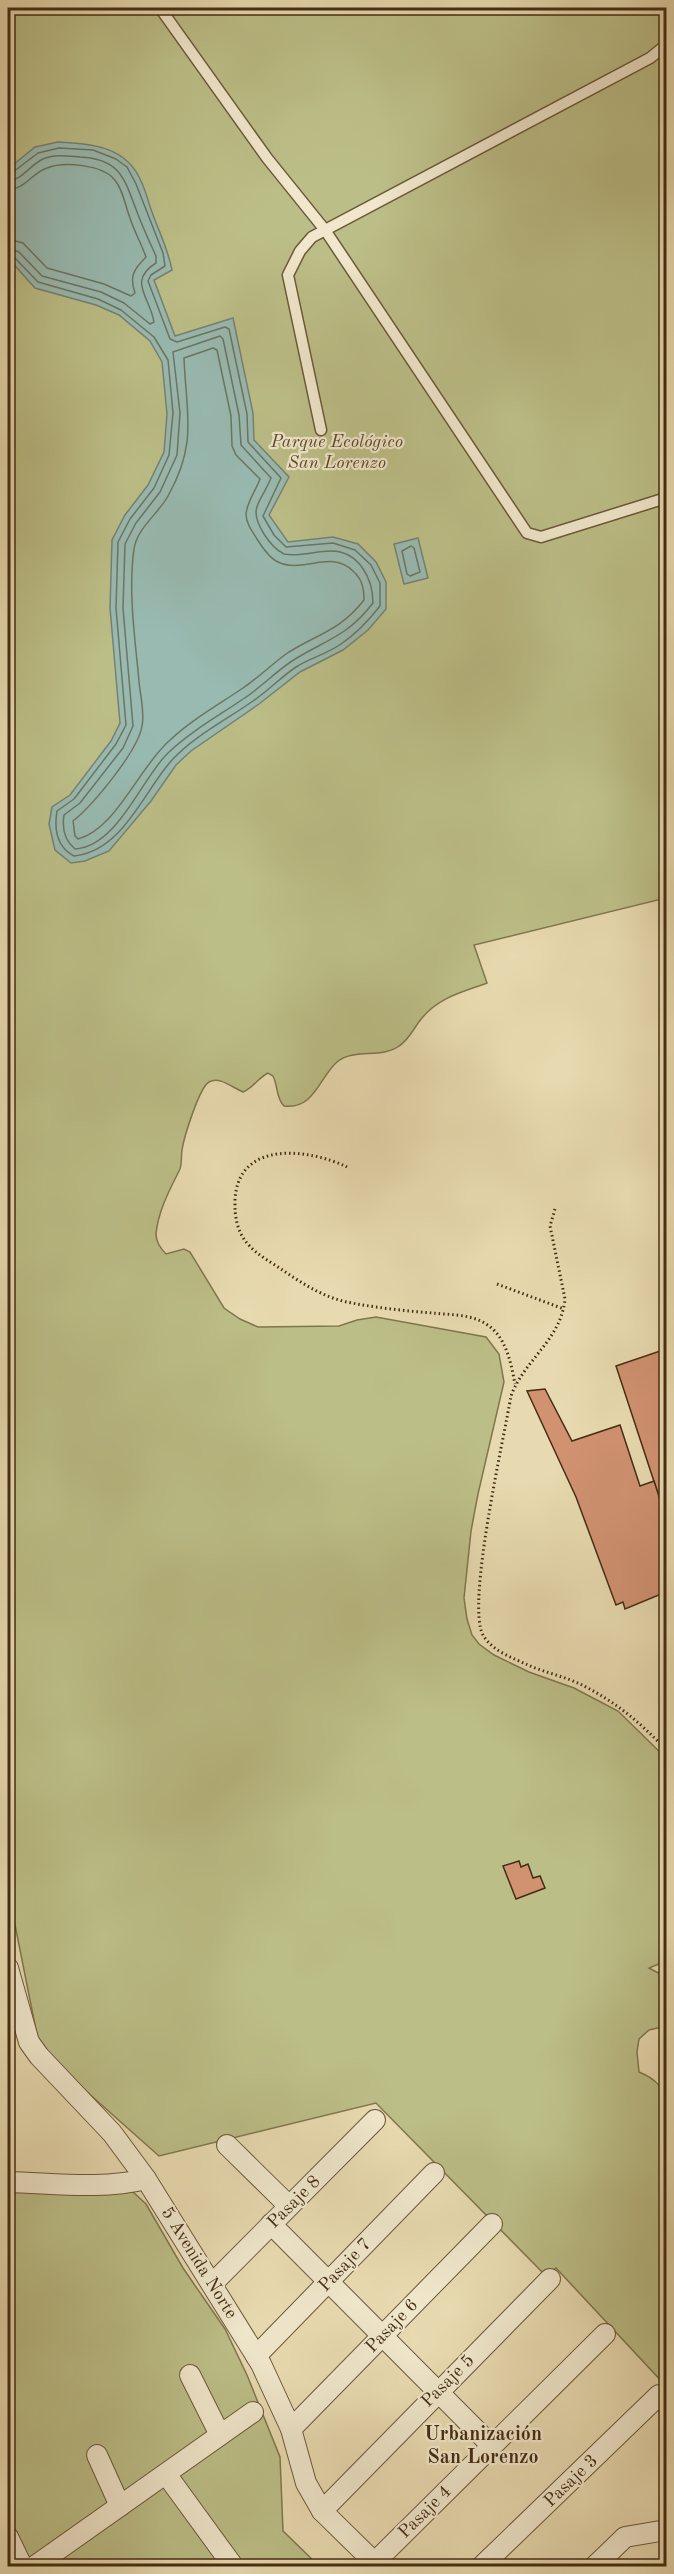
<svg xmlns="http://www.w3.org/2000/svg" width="674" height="2574" font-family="'Old Standard TT',serif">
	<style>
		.green { fill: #bcbe87; stroke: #80764d; stroke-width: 1.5 }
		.water { fill: #98bab1; stroke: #768272; stroke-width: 1.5 }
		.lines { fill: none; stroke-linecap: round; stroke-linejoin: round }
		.shore { stroke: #6e7462; stroke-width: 1.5 }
		.building { fill: #d19272; stroke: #442d13; stroke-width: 1.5 }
		.service-casing { stroke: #6d583a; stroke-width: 13 }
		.minor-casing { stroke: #6d583a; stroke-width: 22 }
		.path { stroke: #442d13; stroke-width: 3; stroke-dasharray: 1.5 3; stroke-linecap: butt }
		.service { stroke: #f0e7cc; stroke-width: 10 }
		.minor { stroke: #f0e7cc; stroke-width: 20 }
		.labels { text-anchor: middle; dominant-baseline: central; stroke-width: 4.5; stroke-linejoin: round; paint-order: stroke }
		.park-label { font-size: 18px; font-style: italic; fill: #5c4a2a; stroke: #f0e7cc }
		.street-label { font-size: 18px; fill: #442d13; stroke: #f0e7cc }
		.neighbourhood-label { font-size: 20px; font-weight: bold; fill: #442d13; stroke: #f0e7cc }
	</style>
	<rect width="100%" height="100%" fill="#e8dab0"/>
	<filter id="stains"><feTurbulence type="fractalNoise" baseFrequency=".00333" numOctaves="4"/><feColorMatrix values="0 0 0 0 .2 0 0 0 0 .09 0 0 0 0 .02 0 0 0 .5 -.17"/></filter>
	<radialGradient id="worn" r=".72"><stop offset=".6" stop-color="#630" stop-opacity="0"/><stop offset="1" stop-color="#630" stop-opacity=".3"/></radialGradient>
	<g class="green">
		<path d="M 8,8 L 666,8 L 666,898 L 474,945 L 487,983 C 463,992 439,997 422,1018 C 414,1027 410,1039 399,1046 C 381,1059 354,1048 337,1062 C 319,1078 314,1110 284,1106 C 276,1098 278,1086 273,1076 L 268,1073 C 258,1078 254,1087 243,1092 C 233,1088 220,1076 209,1082 C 199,1088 184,1137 182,1150 C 181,1156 182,1163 180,1169 C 170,1189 158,1211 156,1234 C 156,1242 160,1248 166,1254 L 184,1249 L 190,1252 L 224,1308 L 240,1319 L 258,1327 L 339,1326 L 357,1320 L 376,1317 L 486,1337 L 499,1354 L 504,1382 L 478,1494 L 471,1531 L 464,1598 L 467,1619 L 472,1635 L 479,1644 L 494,1655 L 529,1672 L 574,1688 L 618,1711 L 666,1758 L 666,1961 L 649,1968 L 666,1977 L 666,2061 L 661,2038 L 662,2027 L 649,2030 L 639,2039 L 637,2052 L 639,2072 C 656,2079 664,2087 666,2105 L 666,2386 L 556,2268 L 546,2276 L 376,2103 L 159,2156 L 59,2067 L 45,2050 L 37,2035 L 8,1890 Z"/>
		<polygon points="57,2190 133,2192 146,2204 183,2268 225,2329 247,2375 280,2457 283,2531 319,2566 8,2566 8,2193"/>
	</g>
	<g class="water">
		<path d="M 58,142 C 92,144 126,146 141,181 C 146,191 148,202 152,212 C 159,232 168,249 172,270 L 154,280 L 175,336 L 233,318 L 253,413 L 254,440 L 289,477 L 269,515 L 288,542 L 333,537 L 358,544 L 376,562 L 386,582 L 386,609 L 368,630 L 343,650 L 300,672 L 259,704 L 191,751 L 176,765 L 151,801 L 109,851 L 85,861 L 71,863 L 55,850 L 49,824 L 52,807 L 70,795 L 111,741 L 120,723 L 110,608 L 112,540 L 125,515 L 148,485 L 164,452 L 167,414 L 162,362 L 150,341 L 119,315 L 96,305 L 35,288 L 8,258 L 8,169 L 35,147 Z"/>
		<polygon points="418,538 428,578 404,584 394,544"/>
	</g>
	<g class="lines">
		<g class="shore">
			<path d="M 8,173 L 13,172 L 38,153 L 59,148 L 93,150 L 116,159 L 127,167 L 136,184 L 163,253 L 165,266 L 151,275 L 148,281 L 170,339 L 177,342 L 225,327 L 229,329 L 247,414 L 248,442 L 281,478 L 263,516 L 274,535 L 286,547 L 333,543 L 355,550 L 371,565 L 380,583 L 380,606 C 369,620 356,634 341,644 C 327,654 310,658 296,667 C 281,677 268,691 253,701 C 226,720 194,736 172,760 C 143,792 123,851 74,856 C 57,847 54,829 57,811 L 74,799 L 116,744 L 126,725 L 116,608 L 118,542 L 130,519 L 154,488 L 169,455 L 173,413 L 168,360 L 154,337 L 121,310 L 98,299 L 38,282 L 14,257 L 8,256"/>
			<path d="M 8,181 C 22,180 30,165 43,159 C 54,154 67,156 80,157 C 124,159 125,183 139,217 C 144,230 150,243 156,256 L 156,263 C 127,281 150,297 154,322 L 150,324 L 124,303 L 101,292 L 42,276 L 19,252 L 8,248"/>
			<path d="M 8,190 C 25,189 32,173 47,168 C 64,161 102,165 114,179 C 123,189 125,205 130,218 C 134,231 141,243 146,257 C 134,269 129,276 135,293 L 131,296 L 104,284 L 47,268 L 23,243 L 8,239"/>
			<path d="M 220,336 L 223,339 L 239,415 L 241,445 L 271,478 C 261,503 247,507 264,534 C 269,542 276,550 284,554 C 300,557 315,551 331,551 C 359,551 373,579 373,603 C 347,637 325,640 292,661 C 277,671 264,684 249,695 C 222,714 192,730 168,753 C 141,779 118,846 75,849 C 65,841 62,828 64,815 L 80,803 L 123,748 L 133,726 L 123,608 L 125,544 L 136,523 L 160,492 L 177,455 L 180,413 L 173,352 Z"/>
			<path d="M 213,348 L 217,350 L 231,416 L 232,446 L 236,455 L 260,479 C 256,490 247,502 246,514 C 246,523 252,531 257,539 C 262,547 269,558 278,562 C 303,574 331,549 353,571 C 362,579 364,588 364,600 C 339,632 316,634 286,654 C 271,665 258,678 243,688 C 218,705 191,720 169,741 C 140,766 116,829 78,839 L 75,836 L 73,821 C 93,805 138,751 142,726 C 145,712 140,695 139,681 C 135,638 128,592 134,549 C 137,528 159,513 168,496 C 198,443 186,413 184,358 Z"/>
			<polygon points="411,546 414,548 420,572 410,576 407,574 402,551"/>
		</g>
	</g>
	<g class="building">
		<polygon points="666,1349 666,1518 616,1366"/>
		<polygon points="545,1389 572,1441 620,1425 640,1486 654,1481 666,1518 666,1556 662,1558 666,1570 666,1592 625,1609 623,1602 616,1605 576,1497 527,1391"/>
		<polygon points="519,1861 521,1867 528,1864 533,1878 540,1876 545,1888 516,1899 503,1866"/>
	</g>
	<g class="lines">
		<g class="service-casing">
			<g id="service">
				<polyline points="160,8 267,158 325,230 527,533 541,537 666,498"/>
				<polyline points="321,430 288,275 300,251 312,237 650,58 666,45"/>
			</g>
		</g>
		<g class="minor-casing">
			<g id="minor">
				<polyline points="8,1968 29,2042 39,2056 112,2133 146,2179 261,2364 291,2429 306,2483 322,2511 378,2566"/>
				<polyline points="227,2145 289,2206"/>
				<path d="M 8,2182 C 53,2183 101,2190 146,2179"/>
				<polyline points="271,2224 492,2446"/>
				<polyline points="213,2283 375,2120"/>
				<polyline points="256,2356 434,2173"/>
				<polyline points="190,2375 220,2435"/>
				<polyline points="291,2429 492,2224"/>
				<polyline points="97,2455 120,2506"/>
				<polyline points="166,2474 233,2566"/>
				<polyline points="322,2511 550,2279"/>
				<polyline points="8,2537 22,2566"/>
				<polyline points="374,2563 605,2334"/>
				<polyline points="35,2566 253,2412"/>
				<polyline points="482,2566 659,2395 666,2403"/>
				<polyline points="595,2566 625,2537 666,2530"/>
			</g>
		</g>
		<g class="path">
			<path d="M 347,1167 C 310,1149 238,1139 235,1200 C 234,1235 247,1248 275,1265 C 299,1281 322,1298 352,1303 C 378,1308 406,1311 433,1313 C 450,1315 471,1314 486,1324 C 506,1336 511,1363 515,1384"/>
			<path d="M 555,1209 L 550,1226 L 565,1299 C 561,1340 524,1360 511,1396 C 504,1438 466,1604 483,1635 C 492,1651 513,1658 528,1665 C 546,1673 567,1677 584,1686 C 617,1703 641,1723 666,1750"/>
			<polyline points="497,1284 564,1309"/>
		</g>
		<use href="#service" class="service"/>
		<use href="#minor" class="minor"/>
	</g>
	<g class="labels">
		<g class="park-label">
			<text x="337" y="442">Parque Ecológico<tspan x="337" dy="21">San Lorenzo</tspan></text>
		</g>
		<g class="street-label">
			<text transform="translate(294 2202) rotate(-45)">Pasaje 8</text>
			<text transform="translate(199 2263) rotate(58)">5 Avenida Norte</text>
			<text transform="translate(345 2265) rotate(-46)">Pasaje 7</text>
			<text transform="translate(392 2326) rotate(-46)">Pasaje 6</text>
			<text transform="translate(448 2381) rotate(-45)">Pasaje 5</text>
			<text transform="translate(571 2481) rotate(-44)">Pasaje 3</text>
			<text transform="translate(425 2512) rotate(-45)">Pasaje 4</text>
		</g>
		<g class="neighbourhood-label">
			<text x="483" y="2435">Urbanización<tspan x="483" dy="23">San Lorenzo</tspan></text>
		</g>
	</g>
	<rect width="674" height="2574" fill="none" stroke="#e8dab0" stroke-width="30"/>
	<rect x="9" y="9" width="656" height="2556" fill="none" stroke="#442d13" stroke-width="3"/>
	<rect x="15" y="15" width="644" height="2544" fill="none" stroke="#442d13" stroke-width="1.5"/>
	<rect width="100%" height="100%" filter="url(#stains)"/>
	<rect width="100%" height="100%" fill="url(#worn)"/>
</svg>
